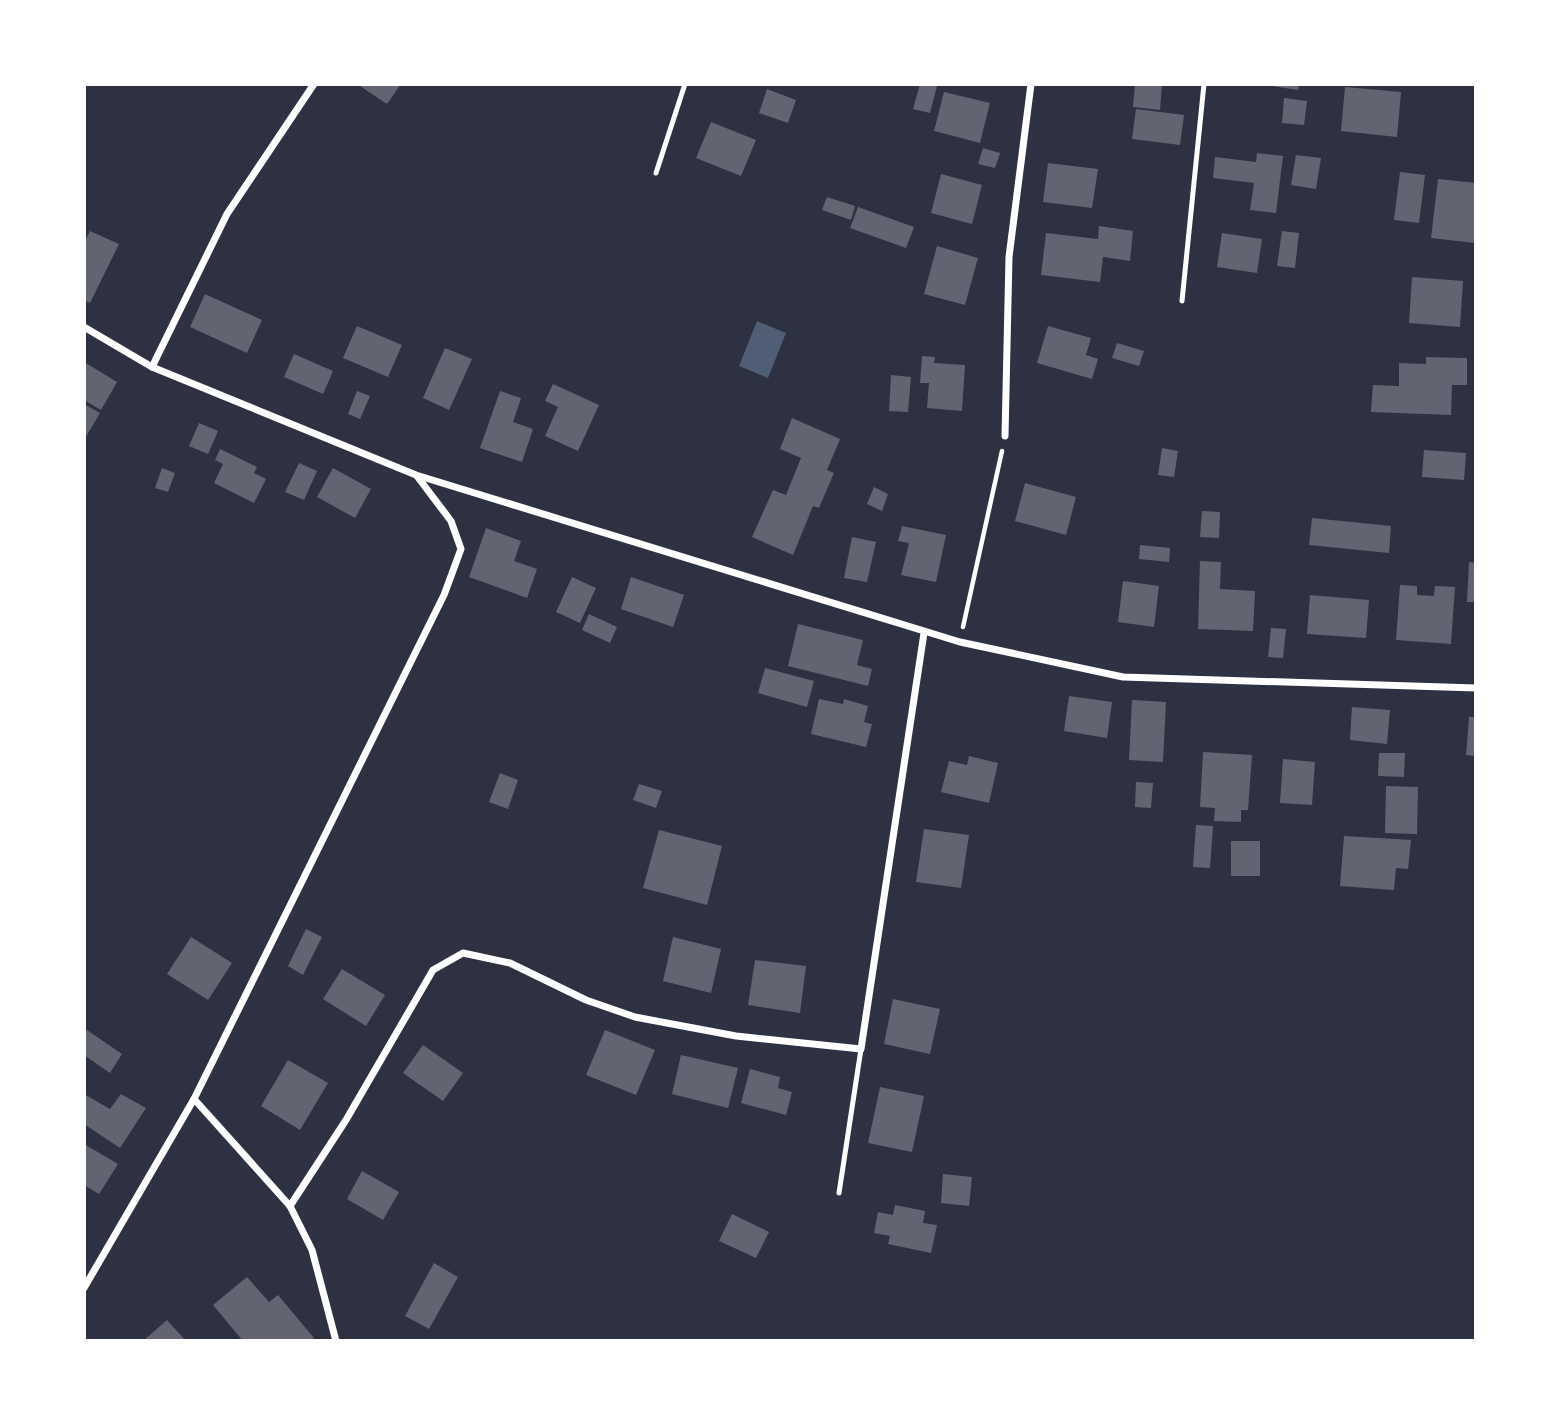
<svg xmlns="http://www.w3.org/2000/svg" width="1560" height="1425" font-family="'IBM Plex Serif',serif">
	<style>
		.water { fill: #4f5d75 }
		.building { fill: #626471 }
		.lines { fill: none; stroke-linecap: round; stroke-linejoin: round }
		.path { stroke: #fff; stroke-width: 4.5 }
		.service { stroke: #fff; stroke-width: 5 }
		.minor { stroke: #fff; stroke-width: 7 }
	</style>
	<rect width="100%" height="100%" fill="#2d3142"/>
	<polygon class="water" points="757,321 786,333 768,378 739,366"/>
	<g class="building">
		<polygon points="357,84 401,84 387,104"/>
		<polygon points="920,84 937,86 930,113 913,109"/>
		<polygon points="1135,84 1162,84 1160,110 1133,107"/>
		<polygon points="1258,84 1299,84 1298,90"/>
		<polygon points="1345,87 1401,92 1397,137 1341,131"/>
		<polygon points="767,89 796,100 788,123 759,113"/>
		<polygon points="944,92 990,103 980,143 934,131"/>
		<polygon points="1284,98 1307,101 1304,125 1282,123"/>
		<polygon points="1136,109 1184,115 1180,145 1132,139"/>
		<polygon points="711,122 756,140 741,176 696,158"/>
		<polygon points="983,148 1000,153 995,168 978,164"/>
		<polygon points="1257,153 1283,156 1276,213 1250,210 1254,183 1213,178 1215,157 1256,162"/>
		<polygon points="1296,155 1321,158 1316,189 1291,185"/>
		<polygon points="1048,163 1098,169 1092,208 1043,202"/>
		<polygon points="1400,172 1425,175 1419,223 1394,220"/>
		<polygon points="941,174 982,185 972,224 931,213"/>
		<polygon points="1438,179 1476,183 1475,243 1431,238"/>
		<polygon points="827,197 855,206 851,220 822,210"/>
		<polygon points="858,207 914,227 906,248 850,228"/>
		<polygon points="1099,226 1133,231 1130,261 1103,257 1100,282 1041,275 1046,233 1098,239"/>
		<polygon points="90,231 119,244 90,303 84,300 84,243"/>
		<polygon points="1282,231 1299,233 1295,268 1277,266"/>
		<polygon points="1222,233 1262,239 1257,273 1217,267"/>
		<polygon points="937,246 978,258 965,305 924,294"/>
		<polygon points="1412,277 1463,281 1460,327 1409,323"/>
		<polygon points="205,294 262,320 247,353 190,327"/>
		<polygon points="357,326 402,345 388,377 343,358"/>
		<polygon points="1048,326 1091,338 1086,355 1098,359 1092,379 1037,363"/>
		<polygon points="1117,343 1144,351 1139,366 1112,358"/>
		<polygon points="445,348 472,359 449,410 423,398"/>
		<polygon points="294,354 333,371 323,394 284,377"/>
		<polygon points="922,356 935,357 934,363 965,365 962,411 927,408 929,383 920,383"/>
		<polygon points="1426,357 1467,358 1467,385 1452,385 1451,415 1371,412 1373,385 1399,386 1399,363 1426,364"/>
		<polygon points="84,362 117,382 101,410 84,400"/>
		<polygon points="891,375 911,377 908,412 889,411"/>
		<polygon points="553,384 599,405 578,451 545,436 558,407 545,401"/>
		<polygon points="357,391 370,396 360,419 348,414"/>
		<polygon points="500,391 521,398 513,422 533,429 522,462 480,448"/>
		<polygon points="84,404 100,413 84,440"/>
		<polygon points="792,418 840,439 827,470 834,473 819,508 813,506 793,555 752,537 773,490 786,495 801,458 780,449"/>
		<polygon points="199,423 218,431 208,454 189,446"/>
		<polygon points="1162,448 1178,451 1174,477 1158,475"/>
		<polygon points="220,449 257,467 254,473 266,479 254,503 214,483 223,464 215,460"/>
		<polygon points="1424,450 1466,453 1464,480 1422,477"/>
		<polygon points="299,463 317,471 304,500 285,492"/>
		<polygon points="162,468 175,473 168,492 155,488"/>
		<polygon points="333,468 371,489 355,518 317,497"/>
		<polygon points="1025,483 1076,497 1066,535 1015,521"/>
		<polygon points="874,487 888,494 882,511 867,504"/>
		<polygon points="1202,511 1220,512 1219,538 1200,537"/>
		<polygon points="1312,518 1391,526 1389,553 1309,545"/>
		<polygon points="902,526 946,535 936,582 901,575 909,543 898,541"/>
		<polygon points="486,528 521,541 514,561 537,569 527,598 469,577"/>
		<polygon points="852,537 876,542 867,582 844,578"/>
		<polygon points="1140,545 1170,548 1169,562 1139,559"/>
		<polygon points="1200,561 1221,562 1220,589 1255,591 1253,631 1198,629"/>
		<polygon points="1469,562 1476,563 1476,602 1467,602"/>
		<polygon points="572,577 596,588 580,623 556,612"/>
		<polygon points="631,577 684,595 673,627 621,609"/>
		<polygon points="1123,581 1159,586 1154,627 1118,622"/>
		<polygon points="1400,585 1417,586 1417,595 1434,596 1435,586 1455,587 1451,644 1396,640"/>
		<polygon points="1310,595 1369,600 1366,638 1307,634"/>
		<polygon points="589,614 617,627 610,643 582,630"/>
		<polygon points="798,624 863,640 857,665 872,669 868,686 788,666"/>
		<polygon points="1271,628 1286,629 1283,658 1268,657"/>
		<polygon points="765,668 814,681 807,707 758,693"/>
		<polygon points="1069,696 1112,702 1107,738 1064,731"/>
		<polygon points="819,699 843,704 844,699 868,706 864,722 872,724 866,747 811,734"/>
		<polygon points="1132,700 1166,702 1163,762 1129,760"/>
		<polygon points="1352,707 1390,710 1387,744 1350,740"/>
		<polygon points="1469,717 1476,717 1476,756 1466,755"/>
		<polygon points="1203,752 1252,755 1248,810 1241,810 1241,822 1214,821 1215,808 1200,807"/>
		<polygon points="1379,753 1405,753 1404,777 1378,776"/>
		<polygon points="969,756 998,763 989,803 941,792 949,761 967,765"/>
		<polygon points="1283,759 1315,762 1312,805 1280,803"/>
		<polygon points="500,773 518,780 508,809 489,802"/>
		<polygon points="1136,782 1153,783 1151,808 1135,807"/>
		<polygon points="639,784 662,791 656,808 633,800"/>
		<polygon points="1386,786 1418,787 1417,834 1385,833"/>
		<polygon points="1196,825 1213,826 1210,868 1193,867"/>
		<polygon points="924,829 969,835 961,888 916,882"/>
		<polygon points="659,830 722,846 707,905 643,888"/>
		<polygon points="1344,836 1411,840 1408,869 1396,868 1394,890 1340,886"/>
		<rect x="1231" y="841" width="29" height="35"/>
		<polygon points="306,929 322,937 303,975 288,966"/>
		<polygon points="191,937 232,963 208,1000 167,974"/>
		<polygon points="673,937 721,949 711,993 663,981"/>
		<polygon points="755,960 806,966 800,1013 748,1005"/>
		<polygon points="342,969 385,995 366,1026 323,999"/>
		<polygon points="893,999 940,1009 930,1054 884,1044"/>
		<polygon points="84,1028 122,1054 110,1073 84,1055"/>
		<polygon points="605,1030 655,1050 636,1095 586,1075"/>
		<polygon points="423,1045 463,1073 443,1101 403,1073"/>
		<polygon points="681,1055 738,1068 728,1108 672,1094"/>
		<polygon points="288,1060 328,1083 300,1130 261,1106"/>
		<polygon points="750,1069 780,1077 778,1088 792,1092 786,1115 741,1103"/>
		<polygon points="880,1087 924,1096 912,1152 868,1143"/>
		<polygon points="84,1094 110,1109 121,1094 146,1108 120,1148 84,1124"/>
		<polygon points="84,1144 118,1164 99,1194 84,1185"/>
		<polygon points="362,1171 399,1192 383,1220 347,1199"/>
		<polygon points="943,1174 972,1177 969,1206 941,1203"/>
		<polygon points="895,1205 925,1211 923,1223 937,1225 931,1253 888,1244 890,1236 874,1233 878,1212 893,1215"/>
		<polygon points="732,1214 769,1232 756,1258 719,1241"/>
		<polygon points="434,1263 458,1277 429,1329 405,1316"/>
		<polygon points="247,1277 269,1302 278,1295 314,1338 310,1341 243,1341 213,1305"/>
		<polygon points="167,1320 186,1341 143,1341"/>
	</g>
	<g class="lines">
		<polyline class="path" points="963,627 1002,451"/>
		<g class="service">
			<polyline points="656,173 685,84"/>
			<polyline points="1182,301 1204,84"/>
			<polyline points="839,1193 861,1049"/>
		</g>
		<g class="minor">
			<polyline points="84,327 152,367 416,475 960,642 1123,677 1476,688"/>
			<polyline points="152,367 227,214 314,84"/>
			<polyline points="1005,436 1009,257 1031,84"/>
			<polyline points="194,1099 290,1206 312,1250 336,1341"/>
			<polyline points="290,1206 346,1120 433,970 463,953 510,963 586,1000 635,1017 736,1036 861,1049 924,633"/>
			<polyline points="84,1288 194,1099 444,595 461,549 451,521 417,476"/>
		</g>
	</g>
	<rect width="1560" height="1425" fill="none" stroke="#ffffff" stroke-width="172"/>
</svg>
